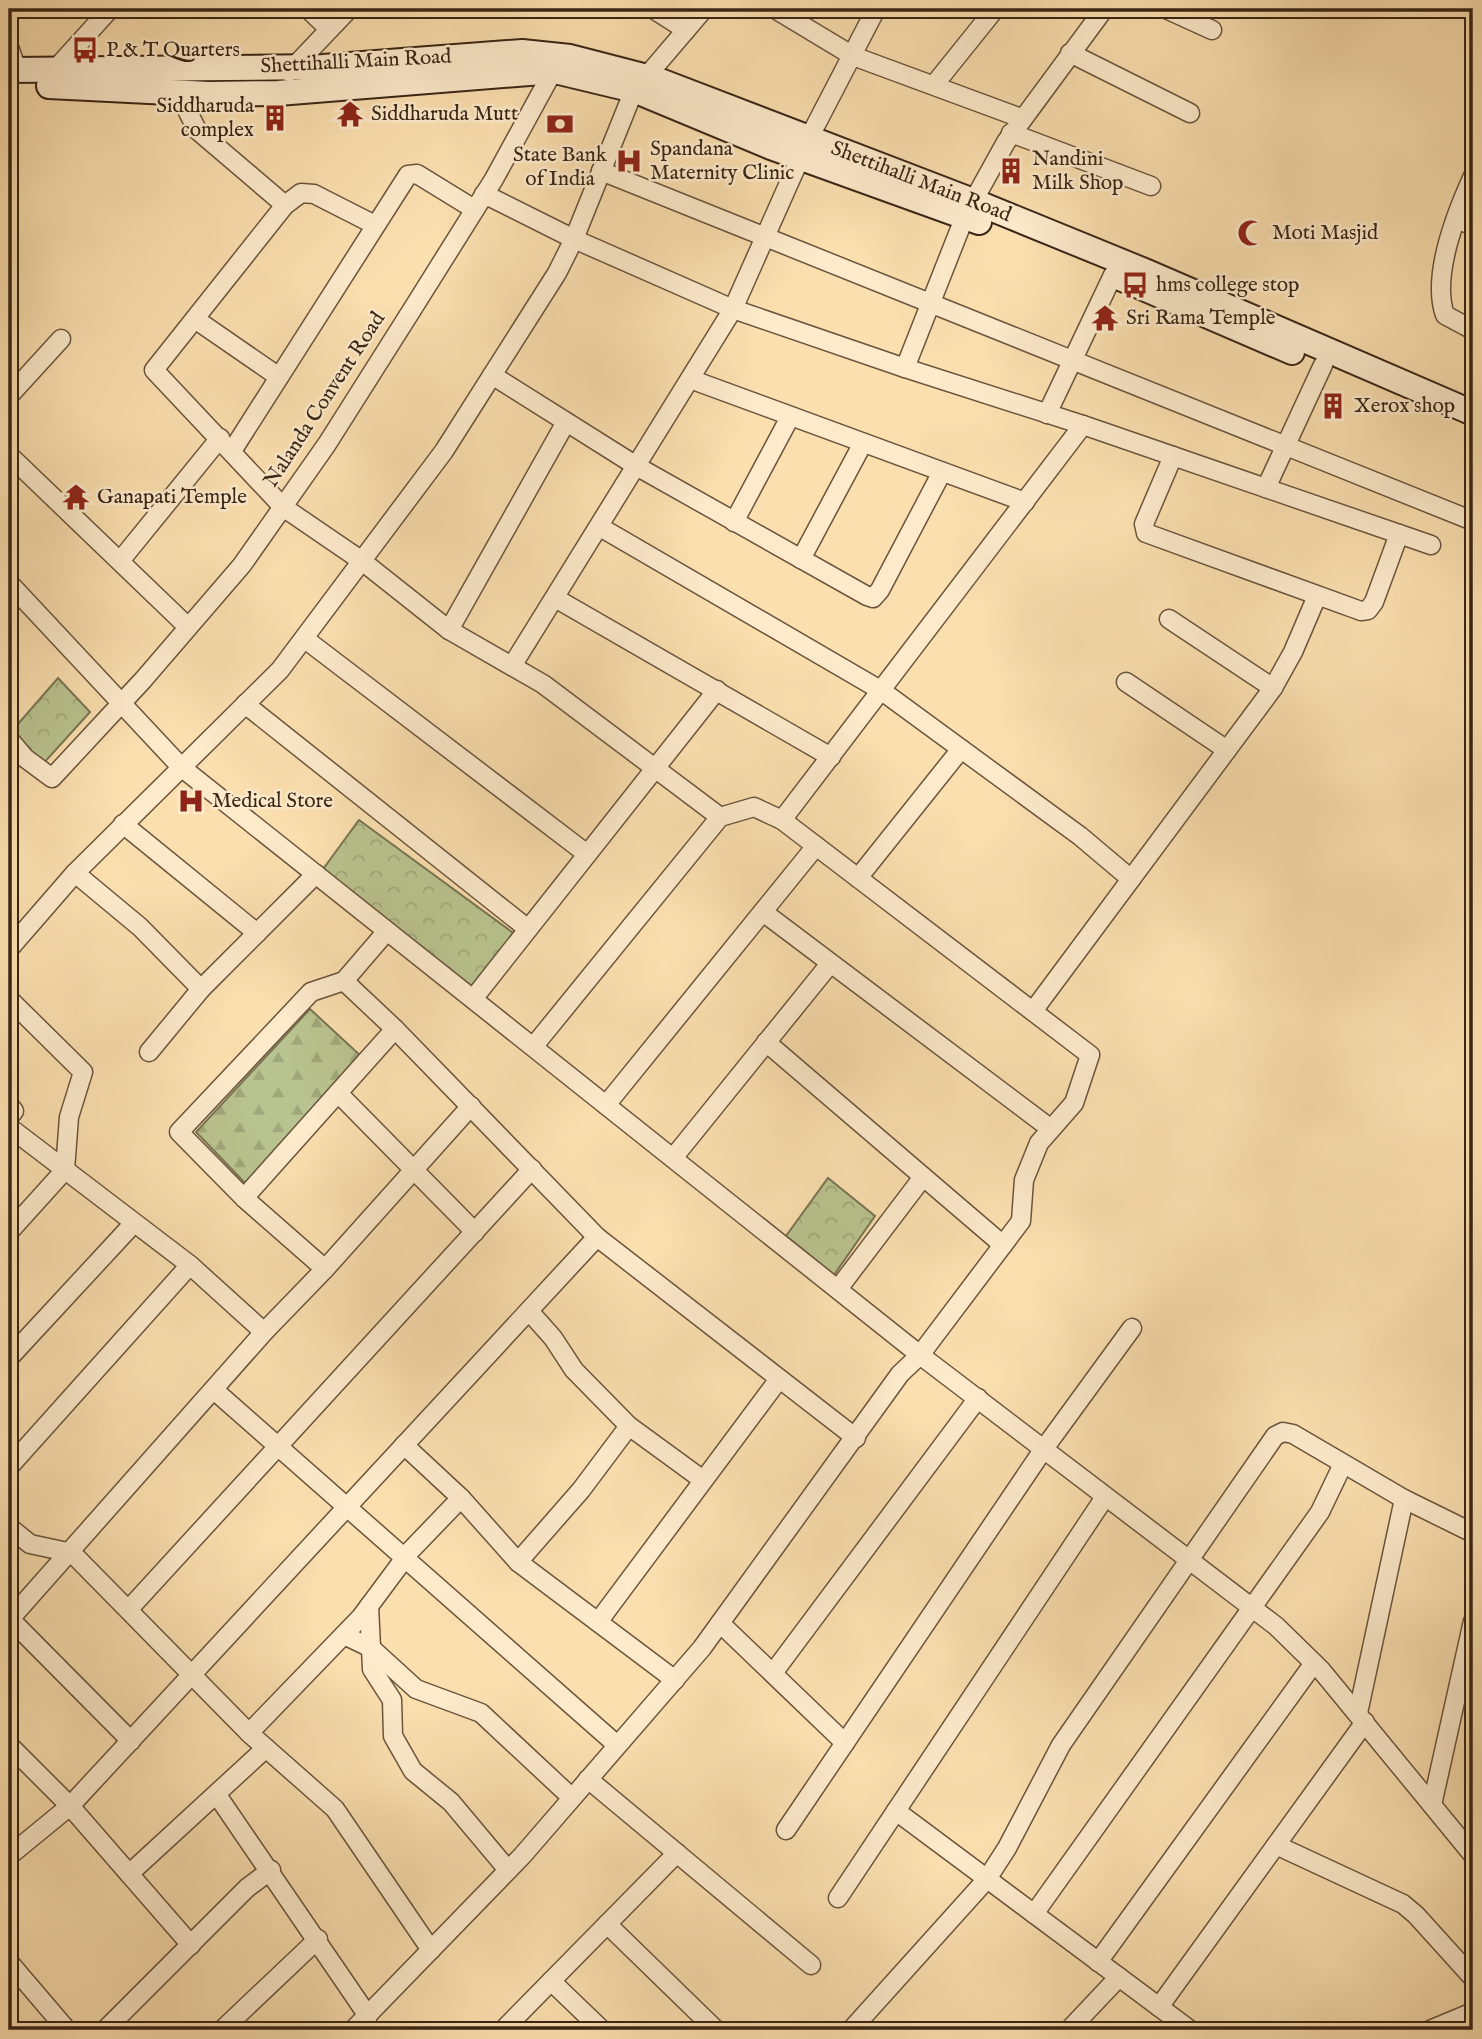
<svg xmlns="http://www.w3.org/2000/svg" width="1482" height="2039" font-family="'IM FELL English',serif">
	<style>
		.forest { fill: url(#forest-firs); stroke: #797452; stroke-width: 2 }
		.park { fill: url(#park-crowns); stroke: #797452; stroke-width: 2 }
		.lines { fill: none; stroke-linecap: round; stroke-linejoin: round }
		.minor-casing { stroke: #6a543c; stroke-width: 21 }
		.secondary-casing { stroke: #392515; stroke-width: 28 }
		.minor { stroke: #fceacb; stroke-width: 18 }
		.secondary { stroke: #fceacb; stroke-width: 24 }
		.labels { text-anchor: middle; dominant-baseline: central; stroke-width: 5; stroke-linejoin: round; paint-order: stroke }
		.poi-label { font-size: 21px; fill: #392515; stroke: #fceacb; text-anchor: start }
		.street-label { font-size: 21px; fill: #392515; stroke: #fceacb }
	</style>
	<defs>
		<pattern id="forest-firs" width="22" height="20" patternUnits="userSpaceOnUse" patternTransform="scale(1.75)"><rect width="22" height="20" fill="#b9c38f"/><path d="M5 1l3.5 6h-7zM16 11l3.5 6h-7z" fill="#a0a77a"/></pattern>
		<pattern id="park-crowns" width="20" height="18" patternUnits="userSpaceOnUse" patternTransform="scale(1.75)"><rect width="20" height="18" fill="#b9c38f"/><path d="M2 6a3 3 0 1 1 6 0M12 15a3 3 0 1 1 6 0" fill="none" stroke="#a0a77a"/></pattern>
	</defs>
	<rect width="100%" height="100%" fill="#fbdfaf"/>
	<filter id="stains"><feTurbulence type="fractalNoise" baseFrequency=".00286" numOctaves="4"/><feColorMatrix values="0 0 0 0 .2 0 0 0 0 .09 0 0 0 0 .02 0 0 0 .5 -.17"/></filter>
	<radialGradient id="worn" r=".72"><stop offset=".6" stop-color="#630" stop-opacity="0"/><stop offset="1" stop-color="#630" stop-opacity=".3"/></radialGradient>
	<polygon class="forest" points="310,1009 363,1058 245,1183 196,1132"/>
	<g class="park">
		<polygon points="58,678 90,712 42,765 11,732"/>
		<polygon points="359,820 516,935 475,991 318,876"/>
		<polygon points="828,1178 875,1216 834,1275 786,1236"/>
	</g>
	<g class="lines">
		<g class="minor-casing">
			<g id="minor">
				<polyline points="308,9 329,29"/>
				<polyline points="653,9 686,30"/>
				<polyline points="775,9 853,56 1021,118"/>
				<polyline points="1104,9 1006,142 965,216 905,368 1083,425 1431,545"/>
				<polyline points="1166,9 1212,30"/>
				<polyline points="9,47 17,70"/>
				<polyline points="1070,53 1190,113"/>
				<polyline points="289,72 349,9"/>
				<polyline points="51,74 110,9"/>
				<polyline points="646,77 704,9"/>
				<polyline points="934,85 995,9"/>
				<polyline points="178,92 197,130 285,205"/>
				<polyline points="1011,133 1151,186"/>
				<polyline points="809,138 876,9"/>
				<polyline points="601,171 1473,521"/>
				<path d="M 1473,176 C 1457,211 1431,276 1445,315 L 1473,330"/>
				<polyline points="484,194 574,239 733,309 905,368"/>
				<polyline points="1457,219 1473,226"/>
				<polyline points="375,225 314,194 301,193 285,205 154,370 283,507 362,561 449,630 543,684 720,817"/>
				<polyline points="195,319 279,377"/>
				<polyline points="492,375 638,467 867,596 873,598 880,590 942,472"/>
				<polyline points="690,379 1025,502"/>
				<polyline points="9,396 61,339"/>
				<polyline points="1047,414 1113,275"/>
				<polyline points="232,451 408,175 417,174 474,209"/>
				<polyline points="9,455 188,627"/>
				<polyline points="1173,456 1144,524 1146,533 1361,611 1368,610 1374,602 1399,534"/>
				<polyline points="1266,488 1323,365"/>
				<polyline points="734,522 790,417"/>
				<polyline points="600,527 882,691 1080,836 1131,879"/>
				<polyline points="801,559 863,443"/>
				<polyline points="120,561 220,438"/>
				<polyline points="9,583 181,767 920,1355 1021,1221 1024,1180 1039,1143 1074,1103 1090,1055 782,820 754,807 720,817 533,1047"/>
				<polyline points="555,598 831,757"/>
				<polyline points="1169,619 1273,688"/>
				<polyline points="449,630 566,422"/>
				<polyline points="305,639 587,854"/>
				<polyline points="512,666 733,309 801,156"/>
				<polyline points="1126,682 1227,750"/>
				<polyline points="245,704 528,929"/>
				<polyline points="9,739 25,758 52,778 143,680 242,565 327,444 415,305 494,179 558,62"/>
				<polyline points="782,820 1083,425"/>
				<polyline points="123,824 257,933"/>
				<polyline points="75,873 140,927 201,989"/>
				<polyline points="858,878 961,749"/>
				<polyline points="763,912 1051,1129"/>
				<polyline points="9,949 75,873 280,670 444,451 557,273 574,239 634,90"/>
				<polyline points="344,981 395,1029 597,1237 856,1438"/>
				<polyline points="9,999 83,1072 69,1117 65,1170 9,1232"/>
				<polyline points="473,999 717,690"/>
				<polyline points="1033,1011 1273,688 1293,652 1317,596"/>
				<polyline points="766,1042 1003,1245"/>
				<polyline points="149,1052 201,989 316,874"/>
				<polyline points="338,1093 475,1232"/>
				<polyline points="9,1105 14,1111 9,1117"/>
				<polyline points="606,1105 816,846"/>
				<polyline points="9,1127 190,1265"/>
				<polyline points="673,1158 829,965"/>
				<polyline points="244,1198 395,1029"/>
				<polyline points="325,1269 471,1106"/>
				<polyline points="838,1289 923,1177"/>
				<polyline points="529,1311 553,1338 574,1370 629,1426 703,1480"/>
				<polyline points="9,1358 134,1223"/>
				<polyline points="214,1390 617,1745"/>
				<polyline points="404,1445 461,1498 518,1562 675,1680"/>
				<polyline points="9,1467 190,1265 264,1332"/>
				<polyline points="9,1527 30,1544 72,1553 249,1733 335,1809 431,1950"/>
				<polyline points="518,1562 581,1490 629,1426"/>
				<polyline points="369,1606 372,1669 392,1700 393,1736 413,1771 451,1802 508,1870"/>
				<polyline points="129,1609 532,1169"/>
				<polyline points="9,1618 131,1741"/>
				<polyline points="10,1619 264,1332 325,1269 244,1198 179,1132 311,992 344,981 387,931"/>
				<polyline points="598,1622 779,1379"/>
				<polyline points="720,1623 845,1743"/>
				<polyline points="344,1635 371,1648 416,1689 481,1713 571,1797"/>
				<polyline points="773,1673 978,1398"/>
				<polyline points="1358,1713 1404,1499"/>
				<polyline points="249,1733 361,1617 410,1551 461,1498"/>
				<polyline points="9,1745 70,1806 191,1945"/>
				<polyline points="588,1779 811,1965"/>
				<polyline points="217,1795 368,2016"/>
				<polyline points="1432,1805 1473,1621"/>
				<polyline points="896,1811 1190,2030"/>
				<polyline points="786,1830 1043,1450 1132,1328"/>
				<polyline points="1276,1845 1403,1904 1416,1915 1473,1978"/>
				<polyline points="9,1856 70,1806 597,1237"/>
				<polyline points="129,1874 266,1748"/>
				<polyline points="838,1898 1105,1497"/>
				<polyline points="1034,1914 1320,1512 1343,1464"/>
				<polyline points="607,1924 716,2030"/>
				<polyline points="9,1962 67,2030"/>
				<polyline points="1098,1962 1314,1663"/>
				<polyline points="551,1981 602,2030"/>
				<polyline points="1159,2007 1365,1722"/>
				<polyline points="105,2030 247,1888 271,1870"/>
				<polyline points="222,2030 318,1939"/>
				<polyline points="353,2030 522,1856 702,1648 900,1374 920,1355 1276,1626 1321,1670 1473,1855"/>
				<polyline points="503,2030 677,1853"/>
				<polyline points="851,2030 987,1879 1007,1848 1061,1745 1275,1436 1283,1432 1293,1434 1404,1499 1473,1533"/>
				<polyline points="1069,2030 1119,1977"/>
				<polyline points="1430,2030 1473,2012"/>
			</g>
		</g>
		<g class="secondary-casing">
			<g id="secondary">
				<polyline points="9,70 323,67 522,52 570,57 655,79 973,201 1147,272 1473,413"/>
				<polyline points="49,86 209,94 278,93 555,71 634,90 771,147 979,222"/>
				<polyline points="1120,278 1292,352"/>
			</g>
		</g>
		<use href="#minor" class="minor"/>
		<use href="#secondary" class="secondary"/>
	</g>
	<defs>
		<g id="bus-bare" transform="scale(2.1)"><path d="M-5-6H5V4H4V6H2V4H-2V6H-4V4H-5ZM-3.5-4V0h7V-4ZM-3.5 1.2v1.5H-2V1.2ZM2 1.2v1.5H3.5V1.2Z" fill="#8f2418" stroke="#fceacb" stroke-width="2.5" paint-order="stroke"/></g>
		<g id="temple-bare" transform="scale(2.1)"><path d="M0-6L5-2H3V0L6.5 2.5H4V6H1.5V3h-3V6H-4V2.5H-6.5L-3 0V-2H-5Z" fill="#8f2418" stroke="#fceacb" stroke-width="2.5" paint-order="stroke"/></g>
		<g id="building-bare" transform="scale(2.1)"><path d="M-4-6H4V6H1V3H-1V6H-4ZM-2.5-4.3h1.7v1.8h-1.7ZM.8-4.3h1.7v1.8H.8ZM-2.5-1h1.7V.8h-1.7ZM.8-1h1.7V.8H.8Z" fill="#8f2418" stroke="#fceacb" stroke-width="2.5" paint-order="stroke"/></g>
		<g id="bank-bare" transform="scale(2.1)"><path d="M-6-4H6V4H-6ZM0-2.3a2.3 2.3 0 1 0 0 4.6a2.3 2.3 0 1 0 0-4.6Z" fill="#8f2418" stroke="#fceacb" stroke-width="2.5" paint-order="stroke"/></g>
		<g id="hospital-bare" transform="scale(2.1)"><path d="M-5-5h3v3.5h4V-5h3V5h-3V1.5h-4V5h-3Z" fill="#8f2418" stroke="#fceacb" stroke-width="2.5" paint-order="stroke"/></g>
		<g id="mosque-bare" transform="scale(2.1)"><path d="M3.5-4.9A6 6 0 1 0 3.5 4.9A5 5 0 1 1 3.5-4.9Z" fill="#8f2418" stroke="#fceacb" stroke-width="2.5" paint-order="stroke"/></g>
	</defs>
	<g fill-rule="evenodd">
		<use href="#bus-bare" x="85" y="50"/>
		<use href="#temple-bare" x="350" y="114"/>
		<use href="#building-bare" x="275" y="118"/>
		<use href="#bank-bare" x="560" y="124"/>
		<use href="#hospital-bare" x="629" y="161"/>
		<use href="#building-bare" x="1011" y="171"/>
		<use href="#mosque-bare" x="1251" y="233"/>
		<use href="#bus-bare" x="1135" y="285"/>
		<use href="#temple-bare" x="1105" y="318"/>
		<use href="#building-bare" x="1333" y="406"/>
		<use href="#temple-bare" x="76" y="497"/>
		<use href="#hospital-bare" x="191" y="801"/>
	</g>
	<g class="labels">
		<g class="poi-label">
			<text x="106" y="50">P &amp; T Quarters</text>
			<text x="254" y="106" text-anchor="end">Siddharuda<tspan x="254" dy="24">complex</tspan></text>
			<text x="371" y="114">Siddharuda Mutt</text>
			<text x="650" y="149">Spandana<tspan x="650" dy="24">Maternity Clinic</tspan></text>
			<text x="560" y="155" text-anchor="middle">State Bank<tspan x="560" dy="24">of India</tspan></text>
			<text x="1032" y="159">Nandini<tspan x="1032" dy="24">Milk Shop</tspan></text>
			<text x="1272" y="233">Moti Masjid</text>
			<text x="1156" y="285">hms college stop</text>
			<text x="1126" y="318">Sri Rama Temple</text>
			<text x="1354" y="406">Xerox shop</text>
			<text x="97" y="497">Ganapati Temple</text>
			<text x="212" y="801">Medical Store</text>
		</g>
		<g class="street-label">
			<text transform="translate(356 62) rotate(-3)">Shettihalli Main Road</text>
			<text transform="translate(921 182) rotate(21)">Shettihalli Main Road</text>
			<text transform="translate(325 400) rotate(-57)">Nalanda Convent Road</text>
		</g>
	</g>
	<rect width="1482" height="2039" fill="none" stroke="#fbdfaf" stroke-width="35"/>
	<rect x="10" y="10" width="1461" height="2018" fill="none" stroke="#392515" stroke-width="3.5"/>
	<rect x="18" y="18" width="1447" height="2004" fill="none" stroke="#392515" stroke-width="2"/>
	<rect width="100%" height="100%" filter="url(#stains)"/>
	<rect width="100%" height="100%" fill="url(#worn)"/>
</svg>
